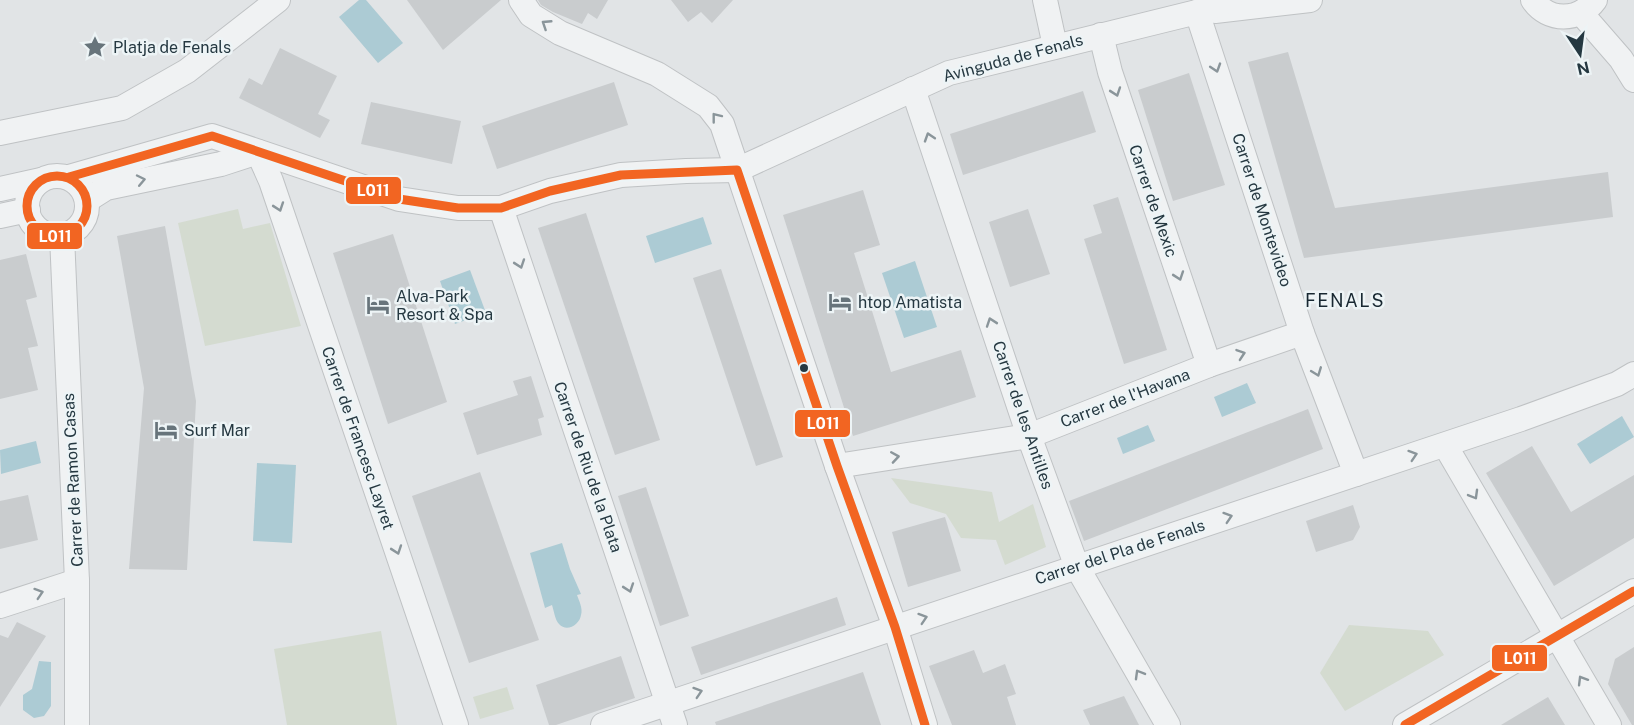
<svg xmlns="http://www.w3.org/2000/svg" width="1634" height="725" font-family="'Public Sans',sans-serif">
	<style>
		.green { fill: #d4dbd0 }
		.water { fill: #accbd4 }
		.building { fill: #c9ccce }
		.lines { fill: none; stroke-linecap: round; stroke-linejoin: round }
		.minor-casing { stroke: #bfc2c4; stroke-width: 26 }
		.minor { stroke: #f0f2f3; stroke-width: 24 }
		.bus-1-casing { stroke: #edf4f6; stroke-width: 14 }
		.bus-1 { stroke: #f26522; stroke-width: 9 }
		.oneway { stroke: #8a959a }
		.bus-dot { fill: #253841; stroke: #edf4f6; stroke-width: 2 }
		.labels { text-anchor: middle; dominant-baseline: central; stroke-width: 5; stroke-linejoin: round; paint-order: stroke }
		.poi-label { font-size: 16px; fill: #253841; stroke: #edf4f6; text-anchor: start }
		.street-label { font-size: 16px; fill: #253841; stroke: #edf4f6 }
		.neighbourhood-label { font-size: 18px; letter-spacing: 1.5px; fill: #182832; stroke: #edf4f6 }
		.line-badge { stroke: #edf4f6; stroke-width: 2 }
		.badge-label { font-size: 16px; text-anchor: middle; font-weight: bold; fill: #fff }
	</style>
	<rect width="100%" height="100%" fill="#e1e4e6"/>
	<g class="green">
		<polygon points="238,209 243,229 270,223 301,326 205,346 178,223"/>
		<polygon points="891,478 992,492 999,522 1033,504 1046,547 1005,565 996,540 961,538 946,514 910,503"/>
		<polygon points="1349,625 1428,631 1444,655 1345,711 1320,673"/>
		<polygon points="381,631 397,725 287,725 274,649"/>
		<polygon points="507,687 514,709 480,719 473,697"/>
	</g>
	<g class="water">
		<polygon points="359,0 366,0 403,43 378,63 339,17"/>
		<polygon points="703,217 712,244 655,263 646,236"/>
		<polygon points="915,261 937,327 904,338 882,273"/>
		<polygon points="470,270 486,313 455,324 440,281"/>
		<polygon points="1247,383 1256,403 1222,417 1214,397"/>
		<polygon points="1622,416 1634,437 1590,464 1577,444"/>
		<polygon points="1148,425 1155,441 1123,454 1117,438"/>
		<polygon points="36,441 41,463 1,474 0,450"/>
		<polygon points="257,463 296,465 292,543 253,541"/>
		<path d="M 562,543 L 570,569 L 581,594 L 577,595 C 579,601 583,608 581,615 C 580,624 567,633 559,624 C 555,620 554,611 552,605 L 545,608 L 530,553 Z"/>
		<polygon points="39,661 51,662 51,706 44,716 34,718 23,710 23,695 32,689"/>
	</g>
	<g class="building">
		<polygon points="407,0 501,0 443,50"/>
		<polygon points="538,0 608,0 597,19 588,13 582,24 553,12 541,5"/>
		<polygon points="671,0 733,0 712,23 701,12 688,22"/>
		<polygon points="280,48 337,76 318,114 330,120 320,138 239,98 249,78 262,85"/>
		<polygon points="1288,52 1335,208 1608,172 1613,217 1304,258 1248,62"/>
		<polygon points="1189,73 1225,185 1173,201 1138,90"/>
		<polygon points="614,82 628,125 497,169 482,126"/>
		<polygon points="1083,91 1096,132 963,175 950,134"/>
		<polygon points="371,102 461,121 452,164 361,144"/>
		<polygon points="863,190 880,245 854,253 891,372 961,350 976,397 853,436 783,215"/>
		<polygon points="1118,197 1167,350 1124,364 1084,239 1102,233 1093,205"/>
		<polygon points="1028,209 1050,274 1010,287 989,222"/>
		<polygon points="586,213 660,440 615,455 538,228"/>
		<polygon points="165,226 196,401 187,570 129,569 144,388 117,236"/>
		<polygon points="393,234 447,402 388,424 333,253"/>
		<polygon points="26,254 37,297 26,300 38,346 28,348 38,390 0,399 0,260"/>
		<polygon points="721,269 783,457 756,466 693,278"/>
		<polygon points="531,376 544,417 538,419 542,435 477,455 463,413 518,395 513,381"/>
		<polygon points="1308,409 1323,449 1084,541 1069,501"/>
		<polygon points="1532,446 1571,512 1634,475 1634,538 1554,586 1486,473"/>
		<polygon points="480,472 539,640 469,663 412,496"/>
		<polygon points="646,487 689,616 660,626 618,496"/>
		<polygon points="28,495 38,540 0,549 0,501"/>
		<polygon points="1353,505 1360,527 1353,540 1316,552 1306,521"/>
		<polygon points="945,517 961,571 908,587 892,532"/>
		<polygon points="837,597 846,625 701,675 691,647"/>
		<polygon points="17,622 46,636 0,707 0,635 8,638"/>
		<polygon points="1634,647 1634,725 1632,725 1608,684 1615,659"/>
		<polygon points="974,650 983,673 1005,664 1016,694 1007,697 1016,725 952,725 929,666"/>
		<polygon points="621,656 635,698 556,725 549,725 536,685"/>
		<polygon points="863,672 881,725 716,725 715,722"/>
		<polygon points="1124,696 1139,725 1090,725 1083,710"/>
		<polygon points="1548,697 1565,725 1501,725"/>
	</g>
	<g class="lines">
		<g class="minor-casing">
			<g id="minor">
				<polyline points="521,0 531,15 560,33 657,74 708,106 722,124 837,466 895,627 925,725"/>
				<polyline points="1045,0 1055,46"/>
				<path d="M 1533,0 C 1548,22 1579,22 1595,0"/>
				<polyline points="1215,11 1310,0"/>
				<polyline points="1197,12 1302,333 1356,474"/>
				<polyline points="1581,13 1621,59 1634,80"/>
				<polyline points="1101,35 1110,72 1209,365"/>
				<polyline points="913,89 1029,436 1077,567 1168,725"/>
				<polyline points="0,133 122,108 187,71 278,0"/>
				<polyline points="258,152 271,181 456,725"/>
				<circle cx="57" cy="206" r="30"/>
				<polyline points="69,177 212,136 399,199 458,208 501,208 550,191 621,175 686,171 737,170 949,73 1197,12 1230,0"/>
				<polyline points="0,189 41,180"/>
				<polyline points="87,200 106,188 221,164 258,152"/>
				<polyline points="501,208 675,725"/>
				<polyline points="0,216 28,210"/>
				<polyline points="62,236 77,581 77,725"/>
				<polyline points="1445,445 1609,725"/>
				<polyline points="837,466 1029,436 1209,365 1302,333"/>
				<polyline points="0,606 77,581"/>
				<polyline points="603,725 1521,419 1617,384 1634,374"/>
				<polyline points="1405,725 1634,591"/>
			</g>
		</g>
		<use href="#minor" class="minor"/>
		<g class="bus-1-casing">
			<g id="bus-1">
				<circle cx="57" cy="206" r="30"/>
				<polyline points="69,177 212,136 399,199 458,208 501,208 550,191 621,175 737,170 837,466 895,627 925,725"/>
				<polyline points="1405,725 1634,591"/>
			</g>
		</g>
		<use href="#bus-1" class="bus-1"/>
	</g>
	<defs><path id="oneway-chevron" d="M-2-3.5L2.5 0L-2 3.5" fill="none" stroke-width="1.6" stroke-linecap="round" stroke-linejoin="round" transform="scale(1.5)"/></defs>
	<g class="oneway">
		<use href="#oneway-chevron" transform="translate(546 24) rotate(-147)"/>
		<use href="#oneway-chevron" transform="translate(1216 68) rotate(72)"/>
		<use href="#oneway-chevron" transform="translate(1116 92) rotate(71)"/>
		<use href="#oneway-chevron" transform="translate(716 117) rotate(-128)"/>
		<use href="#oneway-chevron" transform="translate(929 137) rotate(-108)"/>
		<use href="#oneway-chevron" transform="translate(141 180) rotate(-12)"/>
		<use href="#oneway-chevron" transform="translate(279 207) rotate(71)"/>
		<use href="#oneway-chevron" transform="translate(520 264) rotate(71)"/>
		<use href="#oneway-chevron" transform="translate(1179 276) rotate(71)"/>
		<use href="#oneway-chevron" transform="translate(991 322) rotate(-109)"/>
		<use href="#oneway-chevron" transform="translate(1241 354) rotate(-19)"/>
		<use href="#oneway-chevron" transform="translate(1317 372) rotate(69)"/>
		<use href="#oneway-chevron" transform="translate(1413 455) rotate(-18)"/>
		<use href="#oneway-chevron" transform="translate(895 457) rotate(-9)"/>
		<use href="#oneway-chevron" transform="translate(1474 495) rotate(60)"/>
		<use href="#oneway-chevron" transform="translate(1228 517) rotate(-18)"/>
		<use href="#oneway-chevron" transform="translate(397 550) rotate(71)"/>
		<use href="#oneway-chevron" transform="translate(629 588) rotate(71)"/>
		<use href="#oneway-chevron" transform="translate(39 593) rotate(-18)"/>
		<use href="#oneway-chevron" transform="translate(923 618) rotate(-18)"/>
		<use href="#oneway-chevron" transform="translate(1139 674) rotate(-120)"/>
		<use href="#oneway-chevron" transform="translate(1582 680) rotate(-121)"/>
		<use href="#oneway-chevron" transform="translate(698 692) rotate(-18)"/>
	</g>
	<defs>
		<g id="sight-bare" transform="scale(1.8)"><path d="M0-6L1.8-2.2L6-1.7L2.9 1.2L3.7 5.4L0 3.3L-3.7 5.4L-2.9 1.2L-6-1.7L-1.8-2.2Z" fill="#67747b" stroke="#edf4f6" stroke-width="2.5" paint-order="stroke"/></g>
		<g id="hotel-bare" transform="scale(1.8)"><path d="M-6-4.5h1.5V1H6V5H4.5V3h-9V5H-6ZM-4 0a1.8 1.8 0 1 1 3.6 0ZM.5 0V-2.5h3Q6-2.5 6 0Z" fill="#67747b" stroke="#edf4f6" stroke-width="2.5" paint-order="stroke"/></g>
	</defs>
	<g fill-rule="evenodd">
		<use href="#sight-bare" x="95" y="47"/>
		<use href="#hotel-bare" x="840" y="302"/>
		<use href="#hotel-bare" x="378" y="305"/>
		<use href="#hotel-bare" x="166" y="430"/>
	</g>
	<circle class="bus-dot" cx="804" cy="368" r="5"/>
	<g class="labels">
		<g class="poi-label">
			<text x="113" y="47">Platja de Fenals</text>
			<text x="396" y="296">Alva-Park<tspan x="396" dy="18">Resort &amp; Spa</tspan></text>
			<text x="858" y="302">htop Amatista</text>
			<text x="184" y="430">Surf Mar</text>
		</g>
		<g class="street-label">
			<text transform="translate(1013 58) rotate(-15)">Avinguda de Fenals</text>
			<text transform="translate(1153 201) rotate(71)">Carrer de Mexic</text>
			<text transform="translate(1262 210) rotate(72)">Carrer de Montevideo</text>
			<text transform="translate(1125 398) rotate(-21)">Carrer de l'Havana</text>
			<text transform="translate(1023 415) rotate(71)">Carrer de les Antilles</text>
			<text transform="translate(358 438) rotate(71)">Carrer de Francesc Layret</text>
			<text transform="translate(588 467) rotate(71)">Carrer de Riu de la Plata</text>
			<text transform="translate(73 480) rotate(-93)">Carrer de Ramon Casas</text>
			<text transform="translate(1120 552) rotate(-18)">Carrer del Pla de Fenals</text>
		</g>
		<g class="neighbourhood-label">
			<text x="1345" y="300">FENALS</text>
		</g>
	</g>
	<g class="line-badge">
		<rect x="345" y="176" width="57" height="29" rx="6" fill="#f26522"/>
		<rect x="26" y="222" width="57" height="28" rx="6" fill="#f26522"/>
		<rect x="794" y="409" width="57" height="29" rx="6" fill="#f26522"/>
		<rect x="1491" y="644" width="57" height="28" rx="6" fill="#f26522"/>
	</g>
	<g class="badge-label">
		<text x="373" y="196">L011</text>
		<text x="55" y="242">L011</text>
		<text x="823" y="429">L011</text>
		<text x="1520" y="664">L011</text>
	</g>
	<g transform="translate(1580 54) rotate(167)" stroke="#edf4f6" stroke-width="4.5" paint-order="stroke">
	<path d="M0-4.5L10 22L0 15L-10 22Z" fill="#253841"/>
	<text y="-9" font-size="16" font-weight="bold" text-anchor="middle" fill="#253841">N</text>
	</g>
</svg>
